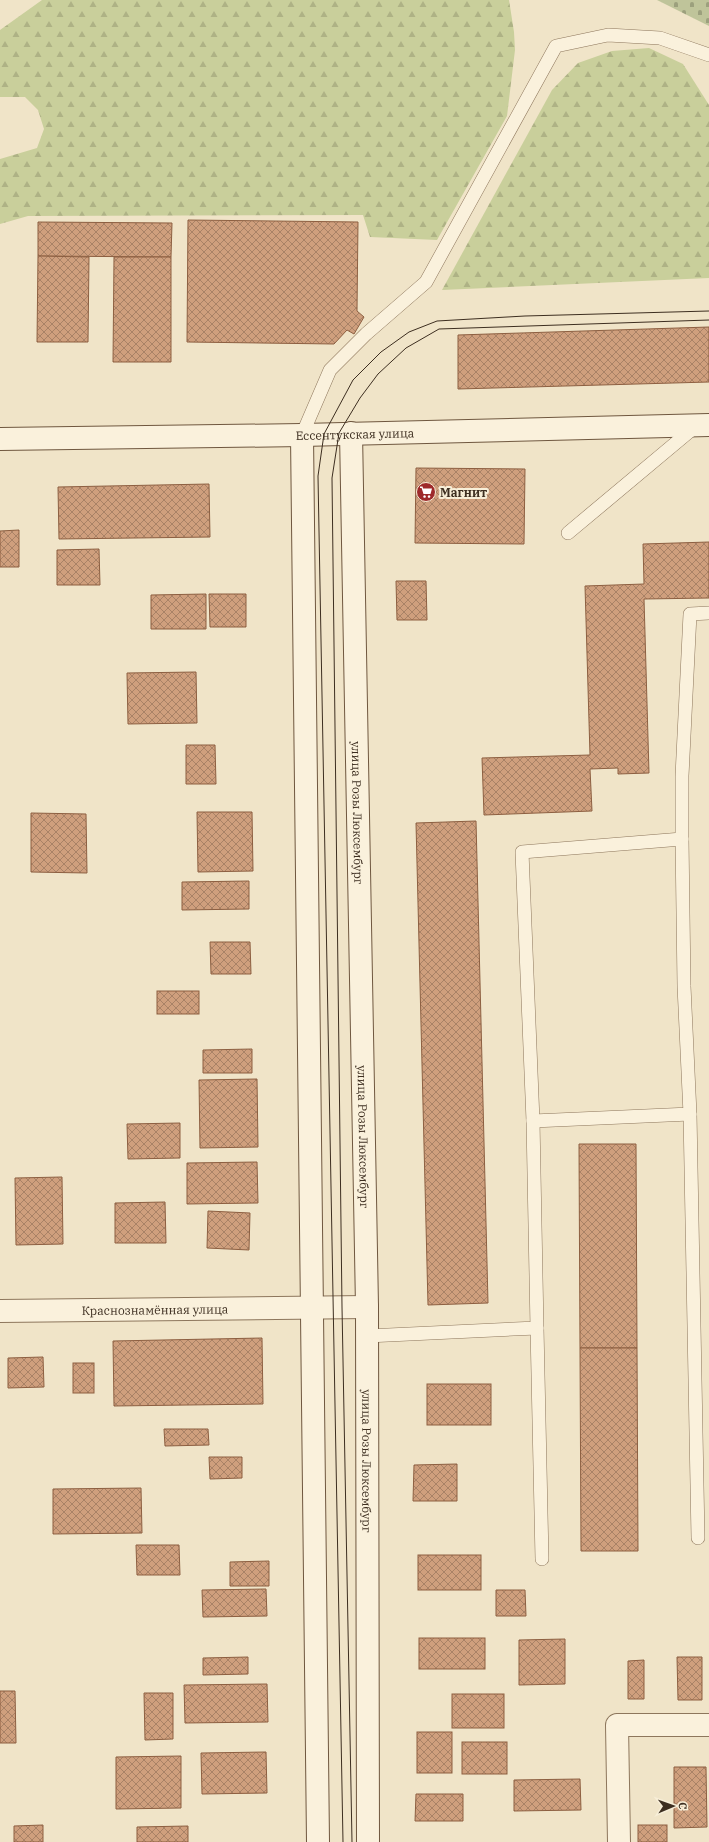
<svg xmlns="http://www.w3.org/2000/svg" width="709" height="1842" font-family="'IBM Plex Serif',serif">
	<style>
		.forest { fill: url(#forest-firs) }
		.cemetery { fill: url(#cemetery-stones) }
		.building { fill: url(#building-cross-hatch); stroke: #8d5f41 }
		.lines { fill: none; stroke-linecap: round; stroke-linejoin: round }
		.lane-casing { stroke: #8d765c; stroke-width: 14 }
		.street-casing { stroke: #8d765c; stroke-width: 24 }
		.secondary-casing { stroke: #6f573f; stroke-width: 24 }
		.lane { stroke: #faf1dc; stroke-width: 13 }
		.street { stroke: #faf1dc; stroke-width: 22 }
		.secondary { stroke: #faf1dc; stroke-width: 22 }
		.tram { stroke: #3d2e20; stroke-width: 1 }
		.labels { text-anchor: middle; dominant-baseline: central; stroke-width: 4; stroke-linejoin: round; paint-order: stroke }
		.street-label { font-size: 12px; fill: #3d2e20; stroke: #f7eed8 }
		.poi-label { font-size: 12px; font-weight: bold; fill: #3d2e20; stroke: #f7eed8; text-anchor: start }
	</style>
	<defs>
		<pattern id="forest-firs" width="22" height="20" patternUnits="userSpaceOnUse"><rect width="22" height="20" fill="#c9cf9b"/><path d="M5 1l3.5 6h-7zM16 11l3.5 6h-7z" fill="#aeb285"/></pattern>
		<pattern id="cemetery-stones" width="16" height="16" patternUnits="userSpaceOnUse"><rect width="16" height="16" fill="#bfc49a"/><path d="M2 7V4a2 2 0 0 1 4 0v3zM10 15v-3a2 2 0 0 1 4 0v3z" fill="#9ca07d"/></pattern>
		<pattern id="building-cross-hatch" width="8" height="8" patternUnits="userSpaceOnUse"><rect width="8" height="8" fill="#cf9f7d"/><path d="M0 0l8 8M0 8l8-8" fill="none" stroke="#a98266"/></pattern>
	</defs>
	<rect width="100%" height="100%" fill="#f0e4c8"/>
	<g class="forest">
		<polygon points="42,0 509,0 514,32 515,50 507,116 437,240 370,237 363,215 28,216 0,224 0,159 37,148 44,129 38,110 25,97 0,97 0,30"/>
		<polygon points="649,48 683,64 709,105 709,278 442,290 552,90 578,63 612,51"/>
	</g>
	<polygon class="cemetery" points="657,0 709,0 709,26"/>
	<g class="building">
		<polygon points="188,220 358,222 357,311 364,317 354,334 347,330 334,344 187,342"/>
		<polygon points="38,222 172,223 171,257 38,256"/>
		<polygon points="38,256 89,257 88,342 37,342"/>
		<polygon points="114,257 171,257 171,362 113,362"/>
		<polygon points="709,327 709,382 458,389 458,335"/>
		<polygon points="416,468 525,469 524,544 415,543"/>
		<polygon points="209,484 210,537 59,539 58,487"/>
		<polygon points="19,530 19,567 0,567 0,531"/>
		<polygon points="709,542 709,598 644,599 649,773 618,774 618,768 590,769 592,811 484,815 482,758 590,755 585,586 644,584 643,544"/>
		<polygon points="99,549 100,585 57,585 57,550"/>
		<polygon points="396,581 426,581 427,620 397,620"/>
		<polygon points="206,594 206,629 151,629 151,595"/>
		<polygon points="209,594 246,594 246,627 210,627"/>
		<polygon points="196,672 197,723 128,724 127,673"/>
		<polygon points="186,745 215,745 216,784 186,784"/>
		<polygon points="197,812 252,812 253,871 198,872"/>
		<polygon points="31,813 86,814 87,873 31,872"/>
		<polygon points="476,821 488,1303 428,1305 416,823"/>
		<polygon points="249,881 249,909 182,910 182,882"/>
		<polygon points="210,942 250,942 251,974 211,974"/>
		<rect x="157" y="991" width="42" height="23"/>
		<polygon points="252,1049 252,1073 203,1073 203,1050"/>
		<polygon points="257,1079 258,1147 200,1148 199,1080"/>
		<polygon points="180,1123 180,1158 128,1159 127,1124"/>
		<polygon points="579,1144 636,1144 637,1348 580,1348"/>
		<polygon points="257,1162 258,1203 187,1204 187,1163"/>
		<polygon points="62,1177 63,1244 16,1245 15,1178"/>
		<polygon points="165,1202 166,1243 115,1243 115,1203"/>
		<polygon points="208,1211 250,1213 249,1250 207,1248"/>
		<polygon points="262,1338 263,1404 114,1406 113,1341"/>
		<polygon points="580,1348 637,1348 638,1551 581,1551"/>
		<polygon points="43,1357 44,1387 8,1388 8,1358"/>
		<rect x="73" y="1363" width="21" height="30"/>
		<rect x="427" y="1384" width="64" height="41"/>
		<polygon points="164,1429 208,1429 209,1445 165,1446"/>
		<polygon points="209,1457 242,1457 242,1478 210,1479"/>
		<polygon points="457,1464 457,1501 413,1501 414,1465"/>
		<polygon points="141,1488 142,1533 53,1534 53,1489"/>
		<polygon points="136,1545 179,1545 180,1575 137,1575"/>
		<rect x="418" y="1555" width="63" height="35"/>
		<polygon points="269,1561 269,1586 230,1586 230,1562"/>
		<polygon points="266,1589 267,1616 203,1617 202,1590"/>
		<polygon points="496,1590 525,1590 526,1616 496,1616"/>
		<rect x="419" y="1638" width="66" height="31"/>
		<polygon points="565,1639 565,1684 519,1685 519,1640"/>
		<polygon points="248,1657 248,1674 203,1675 203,1658"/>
		<polygon points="677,1657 702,1657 702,1700 678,1700"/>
		<polygon points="644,1660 644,1699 628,1699 628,1661"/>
		<polygon points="267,1684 268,1722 185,1723 184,1685"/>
		<polygon points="0,1691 15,1691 16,1743 0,1743"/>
		<polygon points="144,1693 173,1693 173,1739 145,1740"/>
		<rect x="452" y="1694" width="52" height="34"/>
		<rect x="417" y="1732" width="35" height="41"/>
		<rect x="462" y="1742" width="45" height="32"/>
		<polygon points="266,1752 267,1793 202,1794 201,1753"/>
		<polygon points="181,1756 181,1808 116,1809 116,1757"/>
		<polygon points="674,1767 706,1767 707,1827 674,1828"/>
		<polygon points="580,1779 581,1810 514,1811 514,1780"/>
		<polygon points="416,1794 463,1794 463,1821 415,1821"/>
		<polygon points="43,1825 43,1842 14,1842 14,1826"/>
		<rect x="638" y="1825" width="29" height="17"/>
		<polygon points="188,1826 188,1842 137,1842 137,1827"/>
	</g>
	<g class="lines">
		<g class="lane-casing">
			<g id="lane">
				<polyline points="302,435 330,370 366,334 426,282 556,46 608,35 660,38 709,55"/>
				<polyline points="568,533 696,426"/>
				<polyline points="690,1114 698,1538"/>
				<polyline points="533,1121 522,852 682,839"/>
				<polyline points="537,1328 542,1559"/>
				<polyline points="367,1336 537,1328 533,1121 690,1114 684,986 682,839 682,776 690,614 709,613"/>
			</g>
		</g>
		<g class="street-casing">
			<g id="street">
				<path id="s1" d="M 0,1311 L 367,1307"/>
				<polyline points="619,1842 617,1725 709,1725"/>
			</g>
		</g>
		<g class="secondary-casing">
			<g id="secondary">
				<path id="s2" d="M 351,433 L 367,1307 L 368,1842"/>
				<polyline points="302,435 318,1842"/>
				<path id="s3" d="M 0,439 L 302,435 L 709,425"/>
			</g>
		</g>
		<use href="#lane" class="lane"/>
		<use href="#street" class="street"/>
		<use href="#secondary" class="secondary"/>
		<g class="tram">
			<polyline points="343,1842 318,476 324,434 353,380 381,352 409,332 437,321 525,316 709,311"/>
			<polyline points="352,1842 342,1307 332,478 339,433 360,398 378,374 406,348 439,329 709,320"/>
		</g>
	</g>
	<defs>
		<g id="supermarket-disc" transform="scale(1)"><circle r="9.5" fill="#9e2a2b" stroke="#f7eed8"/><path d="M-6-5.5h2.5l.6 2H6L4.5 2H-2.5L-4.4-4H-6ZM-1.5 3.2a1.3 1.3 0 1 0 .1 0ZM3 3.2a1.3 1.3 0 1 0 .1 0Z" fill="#fff"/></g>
	</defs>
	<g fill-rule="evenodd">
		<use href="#supermarket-disc" x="426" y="492"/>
	</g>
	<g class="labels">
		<g class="street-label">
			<text stroke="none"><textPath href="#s3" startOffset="355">Ессентукская улица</textPath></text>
			<text stroke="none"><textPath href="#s2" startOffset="380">улица Розы Люксембург</textPath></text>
			<text stroke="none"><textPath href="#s2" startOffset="704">улица Розы Люксембург</textPath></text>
			<text stroke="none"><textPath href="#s1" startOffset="155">Краснознамённая улица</textPath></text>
			<text stroke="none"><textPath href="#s2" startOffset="1028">улица Розы Люксембург</textPath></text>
		</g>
		<g class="poi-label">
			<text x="440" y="492">Магнит</text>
		</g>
	</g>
	<g transform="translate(673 1806) rotate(88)" stroke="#f7eed8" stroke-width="3" paint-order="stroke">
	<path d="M0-3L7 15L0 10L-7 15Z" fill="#3d2e20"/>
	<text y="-6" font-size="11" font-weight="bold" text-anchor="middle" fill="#3d2e20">С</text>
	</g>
</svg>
